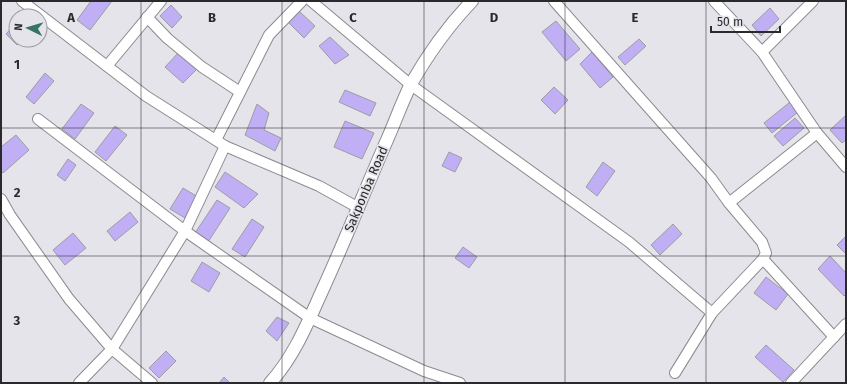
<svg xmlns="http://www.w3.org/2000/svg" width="847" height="384" font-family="'Fira Sans',sans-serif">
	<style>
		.building { fill: #c1aff5; stroke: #9e9ca2 }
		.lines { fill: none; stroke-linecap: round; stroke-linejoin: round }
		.minor-casing { stroke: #8b8a90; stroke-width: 12 }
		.major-casing { stroke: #8b8a90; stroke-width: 14 }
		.minor { stroke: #fff; stroke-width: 10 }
		.major { stroke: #fff; stroke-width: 12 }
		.grid { fill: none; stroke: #2a2a2c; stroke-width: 1; stroke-opacity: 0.55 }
		.labels { text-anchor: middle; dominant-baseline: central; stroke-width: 3.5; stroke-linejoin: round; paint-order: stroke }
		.street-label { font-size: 13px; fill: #2a2a2c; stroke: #e5e4ea }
		.grid-label { font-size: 13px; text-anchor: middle; font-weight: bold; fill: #2a2a2c; stroke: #e5e4ea; stroke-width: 3.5; stroke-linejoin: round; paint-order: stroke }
	</style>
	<rect width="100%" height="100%" fill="#e5e4ea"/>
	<g class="building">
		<polygon points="91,1 112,1 90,30 77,20"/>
		<polygon points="171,5 182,17 172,28 160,16"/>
		<polygon points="770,8 779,19 761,36 752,25"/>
		<polygon points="299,11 315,26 304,38 288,22"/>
		<polygon points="26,12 30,16 22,16"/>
		<polygon points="556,21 580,49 566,61 542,32"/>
		<polygon points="16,23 16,40 22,40 17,45 6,34"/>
		<polygon points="330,37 349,55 335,64 319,46"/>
		<polygon points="639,39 646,46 625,65 618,57"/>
		<polygon points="179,52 197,69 183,83 165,67"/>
		<polygon points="592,52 613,77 600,88 580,64"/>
		<polygon points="45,73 54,81 34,104 26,97"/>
		<polygon points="554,87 568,100 555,114 541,100"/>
		<polygon points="345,90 376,103 370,116 339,102"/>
		<polygon points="790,102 798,112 772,133 764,123"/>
		<polygon points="81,104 94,113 75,139 62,129"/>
		<polygon points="257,104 269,113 264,130 281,138 275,151 245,135"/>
		<polygon points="846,115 846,140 842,143 830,130"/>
		<polygon points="795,118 804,128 783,146 774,136"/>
		<polygon points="345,121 374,133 362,159 334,147"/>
		<polygon points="115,126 127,135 106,161 95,152"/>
		<polygon points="16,135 29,150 3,173 1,171 1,147"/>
		<polygon points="449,152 462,158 455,172 442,166"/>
		<polygon points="68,159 76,165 65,181 57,175"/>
		<polygon points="603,162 615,171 597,196 586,187"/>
		<polygon points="225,172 258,194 244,208 215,187"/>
		<polygon points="183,188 198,197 185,218 170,209"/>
		<polygon points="217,200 230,208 208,242 195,233"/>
		<polygon points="130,212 138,222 115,241 107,231"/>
		<polygon points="252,219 264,227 245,257 232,249"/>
		<polygon points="673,224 682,234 660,255 651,245"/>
		<polygon points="73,233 86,248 65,265 53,250"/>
		<polygon points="846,236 846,254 837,245"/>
		<polygon points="463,247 477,257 469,268 455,258"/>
		<polygon points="830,256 846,273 846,294 844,296 818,269"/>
		<polygon points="202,262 220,273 209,292 191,281"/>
		<polygon points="766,277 788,294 776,310 754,293"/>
		<polygon points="277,317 289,323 277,341 266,331"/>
		<polygon points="766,345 794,370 783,382 755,357"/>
		<polygon points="166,351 176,361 159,378 149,368"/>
		<polygon points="224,377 230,383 219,383"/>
	</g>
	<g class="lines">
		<g class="minor-casing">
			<g id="minor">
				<polyline points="22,1 146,96 225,146 319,186 357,207"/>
				<polyline points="311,1 411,85 629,242 712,313"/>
				<polyline points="554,1 711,178 729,203 762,242 766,253 763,259 712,313 675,373"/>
				<polyline points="714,1 762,52 817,133 846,167"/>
				<polyline points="147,17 167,38 202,67 240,92"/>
				<polyline points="762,52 813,1"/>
				<polyline points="107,66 161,1"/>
				<polyline points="38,119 185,231 310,318 424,371 460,383"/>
				<polyline points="216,140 269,35 302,1"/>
				<polyline points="1,199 10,215 69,299 112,349 152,383"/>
				<polyline points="729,203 817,133"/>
				<polyline points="763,259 834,337"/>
				<polyline points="79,383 112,349 185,231 225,146"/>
				<polyline points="791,383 846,324"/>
			</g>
		</g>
		<g class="major-casing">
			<path id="major" d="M 270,383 C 294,357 308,322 322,291 C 345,241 365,190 387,140 C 395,122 402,102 411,84 C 427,56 449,25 472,1"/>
		</g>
		<use href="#minor" class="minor"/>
		<use href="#major" class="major"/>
	</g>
	<path class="grid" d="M 141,1 L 141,383M 282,1 L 282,383M 424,1 L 424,383M 565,1 L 565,383M 706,1 L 706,383M 1,128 L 846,128M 1,256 L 846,256"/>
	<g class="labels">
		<g class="street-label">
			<text transform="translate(366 189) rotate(-67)">Sakponba Road</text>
		</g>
	</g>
	<g class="grid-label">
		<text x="71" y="22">A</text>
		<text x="212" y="22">B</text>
		<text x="353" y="22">C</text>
		<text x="494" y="22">D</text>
		<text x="635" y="22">E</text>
		<text x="17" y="69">1</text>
		<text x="17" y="197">2</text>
		<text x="17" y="325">3</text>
	</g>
	<rect width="847" height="384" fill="none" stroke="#2a2a2c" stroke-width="4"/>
	<g transform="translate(28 28) rotate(275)"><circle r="19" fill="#e5e4ea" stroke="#9a9a9e"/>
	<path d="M0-3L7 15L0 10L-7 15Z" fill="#367563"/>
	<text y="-6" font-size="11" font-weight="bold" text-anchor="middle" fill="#2a2a2c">N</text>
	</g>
	<path d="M711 26v6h69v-6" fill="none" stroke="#2a2a2c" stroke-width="2"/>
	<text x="717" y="26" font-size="12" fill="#2a2a2c" stroke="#e5e4ea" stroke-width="3" paint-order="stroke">50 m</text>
</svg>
